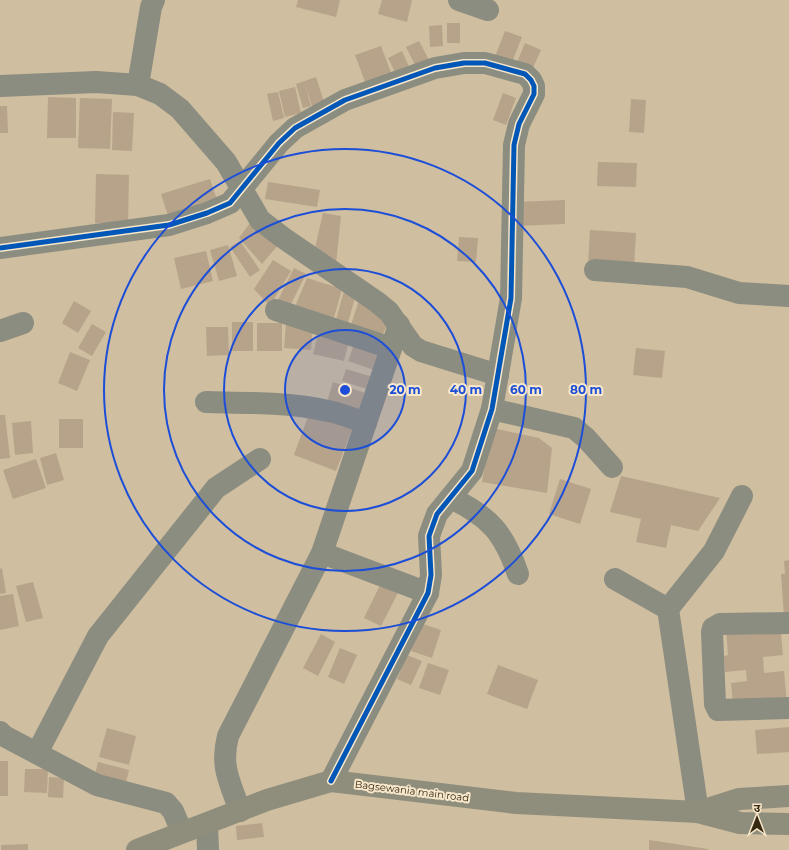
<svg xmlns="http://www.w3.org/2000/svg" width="789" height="850" font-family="Montserrat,'Noto Sans Devanagari',sans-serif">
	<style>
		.building { fill: #b7a38a }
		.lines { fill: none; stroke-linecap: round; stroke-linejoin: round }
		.minor { stroke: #8b8d81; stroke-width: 22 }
		.major { stroke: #8f8e7d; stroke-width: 22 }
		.cycleway-casing { stroke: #f7e7cb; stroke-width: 8 }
		.cycleway { stroke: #0057b8; stroke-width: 5 }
		.ring { fill: none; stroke: #1d4ed8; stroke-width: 2 }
		.labels { text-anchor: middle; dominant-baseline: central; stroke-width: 4; stroke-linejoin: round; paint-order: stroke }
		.street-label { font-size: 10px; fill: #342811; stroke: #f7e7cb }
		.centre { fill: #1d4ed8; stroke: #f7e7cb; stroke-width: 2 }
		.ring-label { font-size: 12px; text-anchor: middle; font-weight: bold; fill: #1d4ed8; stroke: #f7e7cb; stroke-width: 4; stroke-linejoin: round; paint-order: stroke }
	</style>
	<rect width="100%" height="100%" fill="#cfbe9f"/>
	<g class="building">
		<polygon points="298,0 340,0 336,17 296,7"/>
		<polygon points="382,0 412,0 407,22 378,14"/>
		<rect x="447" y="23" width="13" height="20"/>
		<polygon points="442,25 443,46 430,47 429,26"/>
		<polygon points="505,31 522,37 511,65 494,59"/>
		<polygon points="419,41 429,60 416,67 406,47"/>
		<polygon points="525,43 541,50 530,74 515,67"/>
		<polygon points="381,46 393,78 367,87 355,55"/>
		<polygon points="402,51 411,71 398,78 388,58"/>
		<polygon points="316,77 324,102 312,106 305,84 311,106 303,108 296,84"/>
		<polygon points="295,87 301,113 285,117 279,91"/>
		<polygon points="278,92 284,118 273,121 267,94"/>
		<polygon points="503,93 516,98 506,125 493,120"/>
		<polygon points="48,97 76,98 76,138 47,138"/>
		<polygon points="80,98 112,99 110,149 78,148"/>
		<polygon points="631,99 646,100 644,133 629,132"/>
		<polygon points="0,106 7,106 8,133 0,133"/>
		<polygon points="113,112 134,113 132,151 112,150"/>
		<polygon points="598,162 637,163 636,187 597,186"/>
		<polygon points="96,174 129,175 128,224 95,223"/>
		<polygon points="210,179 217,200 168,216 161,194"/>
		<polygon points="268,182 320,190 317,207 265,199"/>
		<polygon points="565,200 565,224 516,226 515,202"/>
		<polygon points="323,213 341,216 336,264 313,257"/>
		<polygon points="250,223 279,244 262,264 239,238"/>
		<polygon points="590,230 636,233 634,268 588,266"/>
		<polygon points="459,237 478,238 476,262 457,261"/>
		<polygon points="240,241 260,270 250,277 230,247"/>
		<polygon points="228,245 237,276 219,281 210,250"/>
		<polygon points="206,251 213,281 181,289 174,258"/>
		<polygon points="273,260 291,271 270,306 254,289"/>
		<polygon points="294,268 306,274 288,310 276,304"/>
		<polygon points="307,278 342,289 333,321 294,309"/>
		<polygon points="344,291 356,294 346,330 334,327"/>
		<polygon points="359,300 390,319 381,338 350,328"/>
		<polygon points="74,301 91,311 78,333 62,323"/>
		<rect x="232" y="322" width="21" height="29"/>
		<rect x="257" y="323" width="25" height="28"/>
		<polygon points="286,323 313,325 311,350 284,348"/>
		<polygon points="92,324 106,332 92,356 78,348"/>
		<polygon points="206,327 228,327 229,355 207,356"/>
		<polygon points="318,334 349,341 344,361 313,354"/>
		<polygon points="356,339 382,348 374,370 348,361"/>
		<polygon points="636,348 665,351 662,378 633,375"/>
		<polygon points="70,352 90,360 77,391 58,383"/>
		<polygon points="346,369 376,378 373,391 342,381"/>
		<polygon points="333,382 371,395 364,417 326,405"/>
		<polygon points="310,411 353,427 336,471 294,455"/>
		<polygon points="0,415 5,415 10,458 0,459"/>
		<rect x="59" y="419" width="24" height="29"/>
		<polygon points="31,421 33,453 15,455 12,423"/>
		<polygon points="492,428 539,438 552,448 547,493 482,482"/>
		<polygon points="56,453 64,480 47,485 40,458"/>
		<polygon points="36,459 46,488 13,499 3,470"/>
		<polygon points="621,476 720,498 698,531 671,525 666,548 636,542 641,519 610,512"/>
		<polygon points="560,479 591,489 580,524 549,514"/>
		<polygon points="789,560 789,615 784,616 781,574 785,574 784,561"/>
		<polygon points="2,568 6,593 0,594 0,569"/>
		<polygon points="382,581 400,589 381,626 364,618"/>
		<polygon points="33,582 43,618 26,622 16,586"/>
		<polygon points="13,594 19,626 0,630 0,596"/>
		<polygon points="420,623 441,630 432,658 411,651"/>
		<polygon points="780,624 783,655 763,657 764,673 784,671 787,705 733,705 731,683 747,681 746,670 725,672 724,656 728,655 726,629"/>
		<polygon points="321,634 335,642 318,676 303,668"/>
		<polygon points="340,648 357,655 344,684 328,677"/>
		<polygon points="407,655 422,661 411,685 397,679"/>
		<polygon points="428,663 449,670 440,695 419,688"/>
		<polygon points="498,665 538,680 527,709 487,694"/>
		<polygon points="789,727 789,752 757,754 755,730"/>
		<polygon points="107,728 136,736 129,765 99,757"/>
		<rect x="0" y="761" width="8" height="35"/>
		<polygon points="98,762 129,770 125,787 94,779"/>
		<polygon points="25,769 48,769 47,793 24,792"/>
		<polygon points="49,777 64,778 63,798 48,797"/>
		<polygon points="262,823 264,837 237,840 236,826"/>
		<polygon points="649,840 708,849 708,850 649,850"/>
		<polygon points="28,844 28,850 1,850 1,845"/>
	</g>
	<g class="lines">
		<g class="minor">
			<polyline points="459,0 488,10"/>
			<polyline points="138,85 151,7 154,0"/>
			<polyline points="0,86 96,82 138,85 160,94 180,109 226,162 260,220 282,237 377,302 389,312 413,346 421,351 498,375"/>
			<polyline points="0,248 169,225 207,213 230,203 279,143 295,128 345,100 435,68 464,63 485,63 525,74 531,80 534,86 534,94 519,124 514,145 511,298 492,409 472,471 437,514 429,536 431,575 428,593 331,781"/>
			<polyline points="595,270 687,277 739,293 789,296"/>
			<polyline points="276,310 391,348"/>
			<polyline points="0,331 23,323"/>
			<path d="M 206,402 C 246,403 288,402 328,411 C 341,413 353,419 366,423"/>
			<polyline points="492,409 574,428 586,438 612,467"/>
			<path d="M 451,498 C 490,517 504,533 518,574"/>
			<polyline points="322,553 428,593"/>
			<polyline points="615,579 668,609 698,812"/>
			<polyline points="668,609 714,551 742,496"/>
			<polyline points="789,623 720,624 713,628 712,632 715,704 718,710 789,708"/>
			<polyline points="0,732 4,736 97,785 166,803 173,811 182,832"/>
			<polyline points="37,753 98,636 216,488 260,459"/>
			<path d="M 240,811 C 230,782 220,767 228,736 L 322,553 L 399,325"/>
			<polyline points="207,824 208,850"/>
		</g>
		<g class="major">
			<polyline points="698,812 739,799 789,796"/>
			<polyline points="137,850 267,800 331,781 516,803 698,812 740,823 789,824"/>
		</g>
		<g class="cycleway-casing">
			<polyline id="cycleway" points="0,248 169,225 207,213 230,203 279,143 295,128 345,100 435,68 464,63 485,63 525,74 531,80 534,86 534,94 519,124 514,145 511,298 492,409 472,471 437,514 429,536 431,575 428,593 331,781"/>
		</g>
		<use href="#cycleway" class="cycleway"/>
	</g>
	<circle cx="345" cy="390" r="60" fill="#1d4ed8" fill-opacity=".12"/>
	<g class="ring">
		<circle cx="345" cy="390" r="60"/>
		<circle cx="345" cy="390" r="121"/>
		<circle cx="345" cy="390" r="181"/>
		<circle cx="345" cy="390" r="241"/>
	</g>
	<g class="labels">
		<g class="street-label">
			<text transform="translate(412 791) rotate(7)">Bagsewania main road</text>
		</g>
	</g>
	<circle cx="345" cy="390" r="6" class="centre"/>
	<g class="ring-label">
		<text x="405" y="394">20 m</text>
		<text x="466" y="394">40 m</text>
		<text x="526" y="394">60 m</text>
		<text x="586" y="394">80 m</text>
	</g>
	<g transform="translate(757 818)" stroke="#f7e7cb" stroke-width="3" paint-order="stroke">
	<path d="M0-3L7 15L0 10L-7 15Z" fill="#342811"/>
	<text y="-6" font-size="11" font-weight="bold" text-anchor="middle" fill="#342811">उ</text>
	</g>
</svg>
